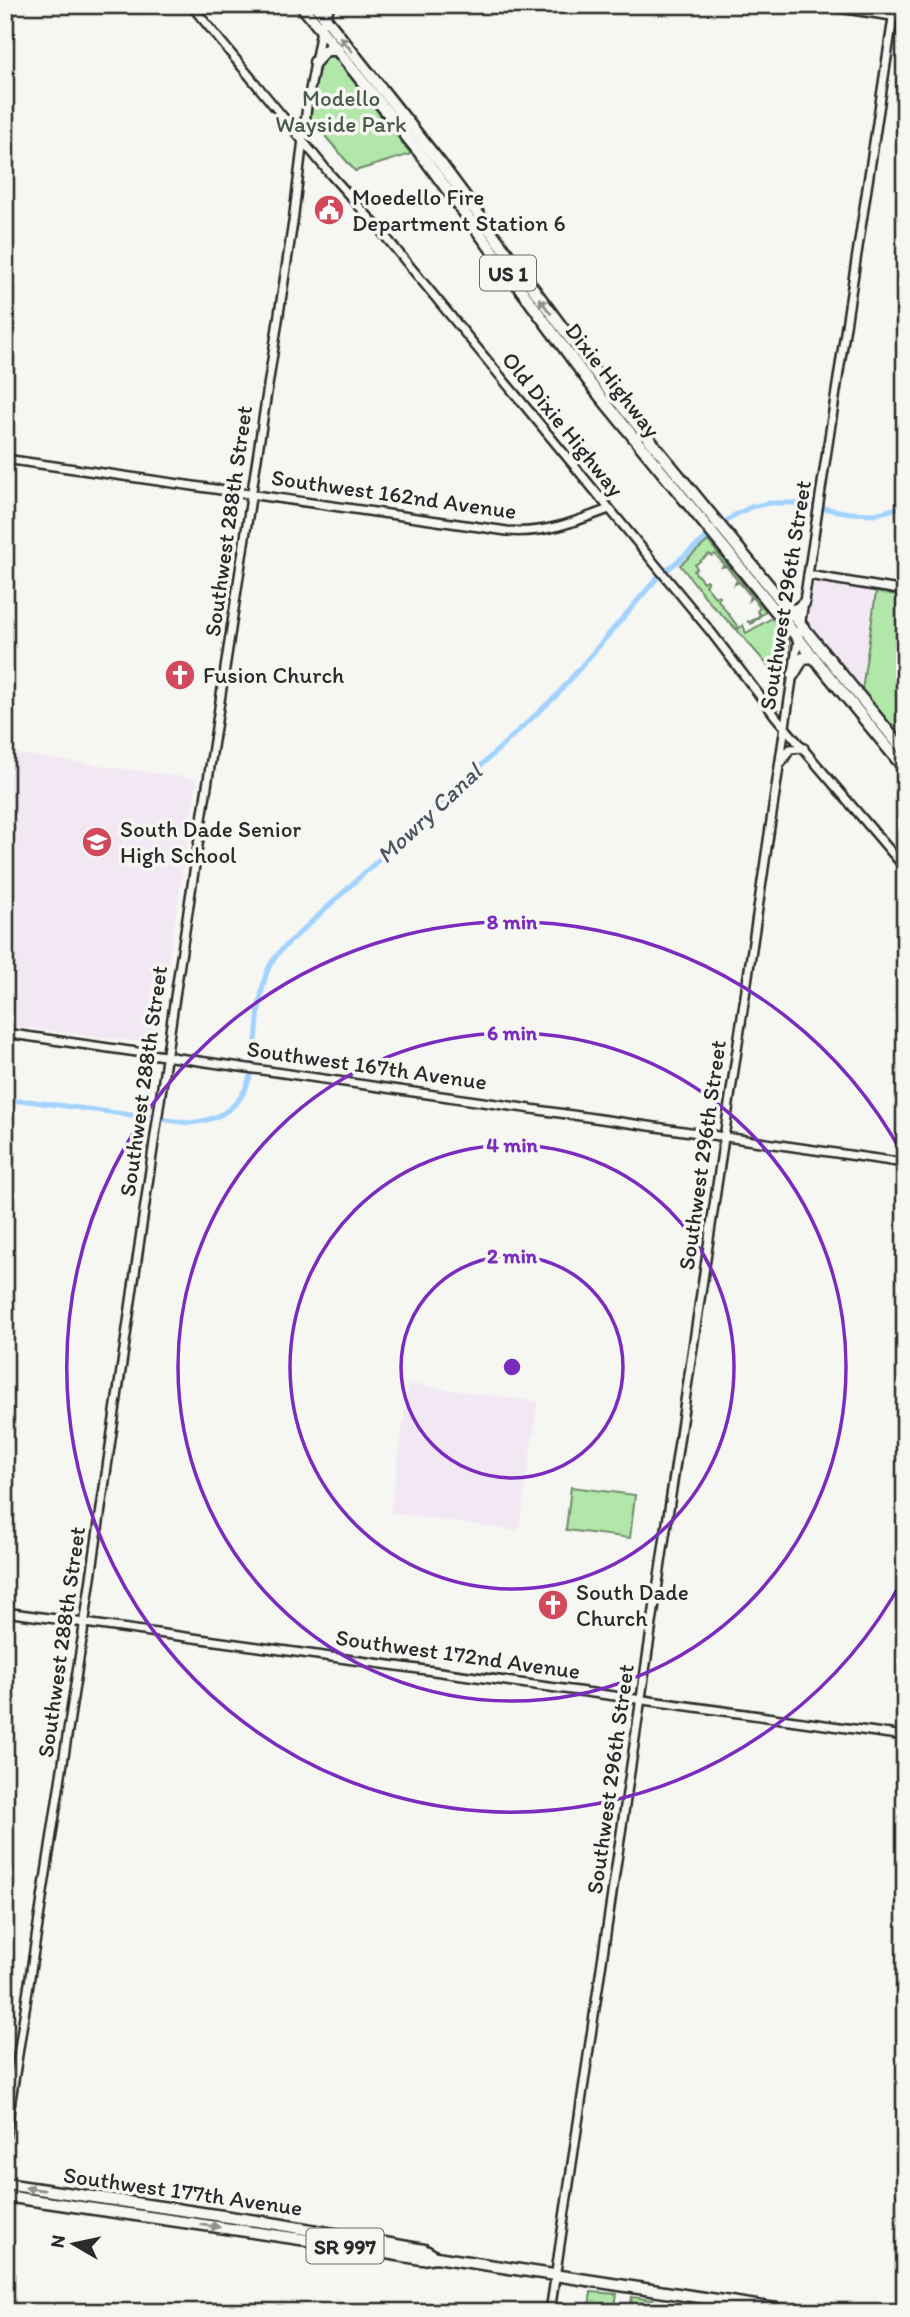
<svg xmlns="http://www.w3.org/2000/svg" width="910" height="2317" font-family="Itim,sans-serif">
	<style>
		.built { fill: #f2e8f3 }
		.green { fill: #b1e7a9; stroke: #6e896a; stroke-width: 2 }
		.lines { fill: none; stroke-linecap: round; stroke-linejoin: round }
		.canal { stroke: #a2d3ff; stroke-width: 5 }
		.minor-casing { stroke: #2b2b2b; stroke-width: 12 }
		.major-casing { stroke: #2b2b2b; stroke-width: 14 }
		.highway-casing { stroke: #2b2b2b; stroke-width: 15 }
		.minor { stroke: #f6f6f2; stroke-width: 7 }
		.major { stroke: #f6f6f2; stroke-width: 9 }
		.highway { stroke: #f6f6f2; stroke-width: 10 }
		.oneway { fill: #90908e }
		.ring { fill: none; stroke: #7b2cbf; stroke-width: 3.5 }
		.labels { text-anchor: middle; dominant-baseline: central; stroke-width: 7; stroke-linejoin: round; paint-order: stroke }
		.shield { fill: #f6f6f2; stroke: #686867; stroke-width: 2 }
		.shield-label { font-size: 21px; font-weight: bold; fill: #2b2b2b }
		.park-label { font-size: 23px; fill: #4c5a4a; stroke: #f6f6f2 }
		.poi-label { font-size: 23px; fill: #2b2b2b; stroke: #f6f6f2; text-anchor: start }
		.street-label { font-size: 23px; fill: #2b2b2b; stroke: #f6f6f2 }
		.water-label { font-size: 24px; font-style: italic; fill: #495560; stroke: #f6f6f2 }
		.centre { fill: #7b2cbf; stroke: #f6f6f2; stroke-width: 3.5 }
		.ring-label { font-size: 21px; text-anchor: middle; font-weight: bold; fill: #7b2cbf; stroke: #f6f6f2; stroke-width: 7; stroke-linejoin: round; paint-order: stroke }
	</style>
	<rect width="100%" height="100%" fill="#f6f6f2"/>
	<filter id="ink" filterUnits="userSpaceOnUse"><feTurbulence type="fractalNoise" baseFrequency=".0143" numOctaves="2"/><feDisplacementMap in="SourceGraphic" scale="14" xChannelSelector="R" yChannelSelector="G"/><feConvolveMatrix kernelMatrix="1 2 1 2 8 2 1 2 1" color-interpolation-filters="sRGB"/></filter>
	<g filter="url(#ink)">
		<g class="built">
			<polygon points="817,581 875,592 860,688 808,622 811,586"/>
			<polygon points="5,752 197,779 156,1044 5,1025"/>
			<polygon points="409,1384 538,1402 519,1531 390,1513"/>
		</g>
		<g class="green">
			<path d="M 327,53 L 332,54 L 411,154 L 355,171 L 314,123 L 310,118 C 314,98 315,70 327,53 Z"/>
			<polygon points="708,541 766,611 751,624 747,621 750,622 760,615 757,611 760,608 752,597 749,600 750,595 739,582 735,584 737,580 726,566 722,567 724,564 715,554 712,556 709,554 695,565 697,568 694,571 703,582 706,580 708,582 705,585 715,597 719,595 720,597 718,600 738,627 736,629 711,604 680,565"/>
			<polygon points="876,592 905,596 905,742 862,690"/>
			<polygon points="772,618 790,642 784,684 737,630 743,625 746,633"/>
			<polygon points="571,1487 635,1495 630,1538 566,1530"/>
			<polygon points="591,2292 617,2294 614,2312 588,2312"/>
			<polygon points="632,2297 654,2300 652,2312 630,2312"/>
		</g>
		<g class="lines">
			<path class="canal" d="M 5,1101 L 28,1101 L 189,1123 C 278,1116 244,1024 269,967 C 272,961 277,955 282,949 L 556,696 L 657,578 L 733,516 L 751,507 L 769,503 L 793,503 L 850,513 L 876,514 L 905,506"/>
			<g class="minor-casing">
				<g id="minor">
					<polyline points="191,5 330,174 375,224 711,632 776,717 905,868"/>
					<polyline points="819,5 905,18"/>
					<path d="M 5,459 L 507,531 C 544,534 575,522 609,509"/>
					<polyline points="808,575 905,591"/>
					<polyline points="782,762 790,749 804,748"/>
					<polyline points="5,1033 905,1163"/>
					<polyline points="5,1612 905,1736"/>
					<polyline points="5,2139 83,1633 176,990 293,222 307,106 321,30"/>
					<polyline points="550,2312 788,706 895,5"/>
				</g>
			</g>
			<g class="major-casing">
				<polyline id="major" points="324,22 329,5"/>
			</g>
			<g class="highway-casing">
				<g id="highway">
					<polyline points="301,5 424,158 595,390 905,769"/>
					<polyline points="315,5 441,164 604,384 905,752"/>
					<polyline points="315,62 326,50 338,50"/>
					<polyline points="787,609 796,610 804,603"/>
					<polyline points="793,675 803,658 814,657"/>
					<polyline points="5,2184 277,2224 424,2250 436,2257"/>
					<polyline points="5,2196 314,2241 422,2259 436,2257 796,2312"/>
				</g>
			</g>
			<use href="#minor" class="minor"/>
			<use href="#major" class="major"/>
			<use href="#highway" class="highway"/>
		</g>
		<defs><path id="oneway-solid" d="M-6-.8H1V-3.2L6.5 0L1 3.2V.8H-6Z" transform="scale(1.75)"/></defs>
		<g class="oneway">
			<use href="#oneway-solid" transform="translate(346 44) rotate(-129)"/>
			<use href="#oneway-solid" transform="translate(545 306) rotate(-127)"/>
			<use href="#oneway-solid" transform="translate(35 2189) rotate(-172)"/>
			<use href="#oneway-solid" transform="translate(210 2226) rotate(8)"/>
		</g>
	</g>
	<g class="ring">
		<circle cx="512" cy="1367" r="111"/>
		<circle cx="512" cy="1367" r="222"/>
		<circle cx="512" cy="1367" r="334"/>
		<path d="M903 1579A445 445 0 1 1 903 1155"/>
	</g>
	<defs>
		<g id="civic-disc" transform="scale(1.575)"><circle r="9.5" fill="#d1495b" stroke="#f6f6f2"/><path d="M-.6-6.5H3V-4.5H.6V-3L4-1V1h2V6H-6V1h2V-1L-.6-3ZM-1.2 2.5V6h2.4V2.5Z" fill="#fff"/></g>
		<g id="church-disc" transform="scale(1.575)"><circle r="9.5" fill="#d1495b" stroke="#f6f6f2"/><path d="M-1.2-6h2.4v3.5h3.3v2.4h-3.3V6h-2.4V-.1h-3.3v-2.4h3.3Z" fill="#fff"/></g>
		<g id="school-disc" transform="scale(1.575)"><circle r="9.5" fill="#d1495b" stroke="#f6f6f2"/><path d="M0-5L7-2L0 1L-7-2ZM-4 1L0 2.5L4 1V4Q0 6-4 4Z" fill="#fff"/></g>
	</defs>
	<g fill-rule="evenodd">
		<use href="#civic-disc" x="329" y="210"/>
		<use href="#church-disc" x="180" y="675"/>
		<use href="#school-disc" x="97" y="842"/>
		<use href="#church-disc" x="553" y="1605"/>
	</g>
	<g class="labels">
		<g class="shield">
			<rect x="480" y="255.5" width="56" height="35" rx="5"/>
			<rect x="306.5" y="2228.5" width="77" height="35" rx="5"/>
		</g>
		<g class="shield-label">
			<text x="508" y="273">US 1</text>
			<text x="345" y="2246">SR 997</text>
		</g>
		<g class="park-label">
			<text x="341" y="98">Modello<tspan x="341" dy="26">Wayside Park</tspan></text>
		</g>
		<g class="poi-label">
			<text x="352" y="197">Moedello Fire<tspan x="352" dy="26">Department Station 6</tspan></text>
			<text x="203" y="675">Fusion Church</text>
			<text x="120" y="829">South Dade Senior<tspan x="120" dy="26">High School</tspan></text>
			<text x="576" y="1592">South Dade<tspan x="576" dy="26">Church</tspan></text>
		</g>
		<g class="street-label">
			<text transform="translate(613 380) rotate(52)">Dixie Highway</text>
			<text transform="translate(563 424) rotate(51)">Old Dixie Highway</text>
			<text transform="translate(394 494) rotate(8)">Southwest 162nd Avenue</text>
			<text transform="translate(228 521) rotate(-82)">Southwest 288th Street</text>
			<text transform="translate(785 595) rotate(-81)">Southwest 296th Street</text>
			<text transform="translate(367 1065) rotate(8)">Southwest 167th Avenue</text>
			<text transform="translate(143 1081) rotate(-82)">Southwest 288th Street</text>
			<text transform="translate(702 1155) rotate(-82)">Southwest 296th Street</text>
			<text transform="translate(61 1642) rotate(-82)">Southwest 288th Street</text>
			<text transform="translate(458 1654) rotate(8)">Southwest 172nd Avenue</text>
			<text transform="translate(610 1779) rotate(-82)">Southwest 296th Street</text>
			<text transform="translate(183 2191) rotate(8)">Southwest 177th Avenue</text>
		</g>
		<g class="water-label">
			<text transform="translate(429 813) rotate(-43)">Mowry Canal</text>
		</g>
	</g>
	<circle cx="512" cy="1367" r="10" class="centre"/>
	<g class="ring-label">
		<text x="512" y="929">8 min</text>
		<text x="512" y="1040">6 min</text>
		<text x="512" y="1152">4 min</text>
		<text x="512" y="1263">2 min</text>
	</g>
	<rect width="910" height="2317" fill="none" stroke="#f6f6f2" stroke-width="28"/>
	<rect x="14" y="14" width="882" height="2289" fill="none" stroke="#2b2b2b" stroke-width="2.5" filter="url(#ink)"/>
	<g transform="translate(74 2244) rotate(279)" stroke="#f6f6f2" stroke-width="5" paint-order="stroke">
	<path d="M0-5L12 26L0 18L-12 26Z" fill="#2b2b2b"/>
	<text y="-10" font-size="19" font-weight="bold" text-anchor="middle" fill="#2b2b2b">N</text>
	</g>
</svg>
